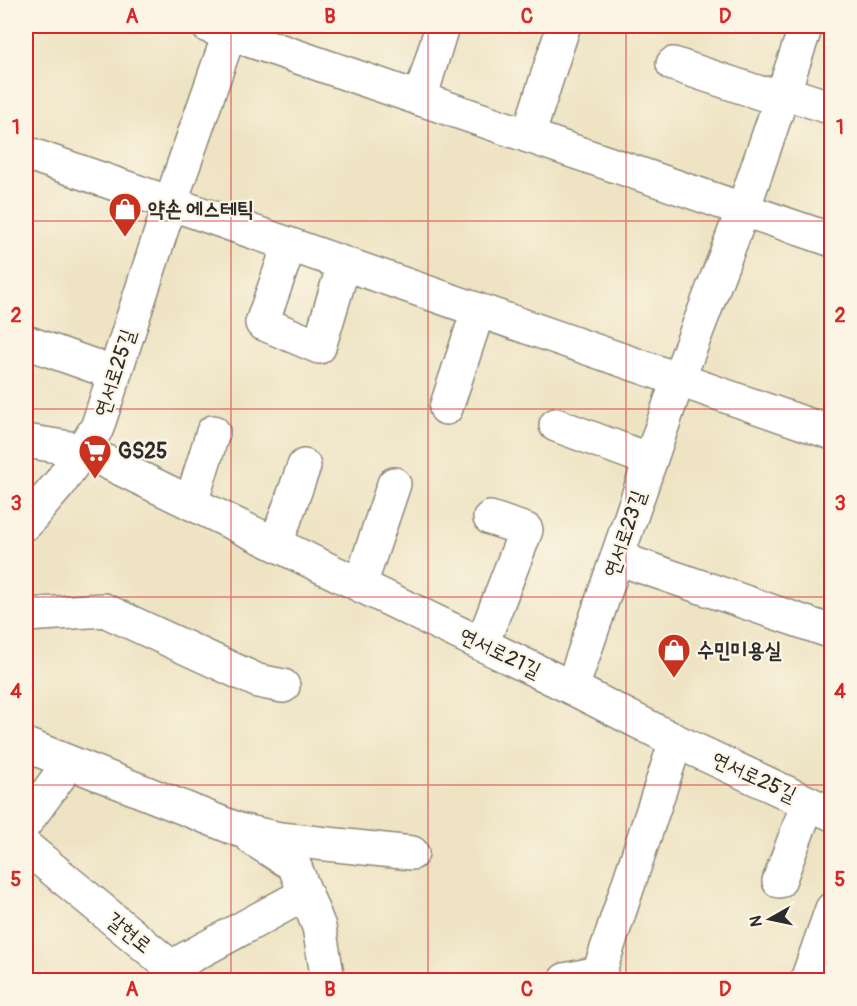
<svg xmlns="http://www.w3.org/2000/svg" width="857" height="1006" font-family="Pangolin,'Poor Story',sans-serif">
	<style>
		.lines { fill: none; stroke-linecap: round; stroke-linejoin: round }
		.minor-casing { stroke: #8c8777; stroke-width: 36 }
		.minor { stroke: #fff; stroke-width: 33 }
		.grid { fill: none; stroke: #d62828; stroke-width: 1.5; stroke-opacity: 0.55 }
		.labels { text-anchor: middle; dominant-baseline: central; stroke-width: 4.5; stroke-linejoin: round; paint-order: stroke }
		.poi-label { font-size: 21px; font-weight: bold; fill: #2b2b2b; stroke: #fcf5e5; text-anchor: start }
		.street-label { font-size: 21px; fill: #2b2b2b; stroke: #fcf5e5 }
		.neatline { fill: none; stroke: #d62828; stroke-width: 2 }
		.grid-label { font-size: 20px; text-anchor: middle; font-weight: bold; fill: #d62828 }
	</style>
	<rect width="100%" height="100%" fill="#fcf5e5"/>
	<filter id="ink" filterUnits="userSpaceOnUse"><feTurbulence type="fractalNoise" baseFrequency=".0167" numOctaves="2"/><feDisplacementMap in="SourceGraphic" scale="12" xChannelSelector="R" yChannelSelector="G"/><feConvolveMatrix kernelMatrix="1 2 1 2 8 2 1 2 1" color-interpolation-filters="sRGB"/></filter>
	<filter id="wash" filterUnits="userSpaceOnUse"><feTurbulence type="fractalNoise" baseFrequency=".008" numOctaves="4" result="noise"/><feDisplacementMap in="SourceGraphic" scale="24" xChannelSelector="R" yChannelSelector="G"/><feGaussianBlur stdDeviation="1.35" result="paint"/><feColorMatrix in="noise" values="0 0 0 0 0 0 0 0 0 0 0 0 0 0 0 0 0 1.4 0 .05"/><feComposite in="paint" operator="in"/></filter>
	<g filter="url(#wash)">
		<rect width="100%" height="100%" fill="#eee3c3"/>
	</g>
	<g filter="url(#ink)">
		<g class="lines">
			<g class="minor-casing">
				<g id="minor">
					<polyline points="208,26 832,240"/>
					<polyline points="673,64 763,94 783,92 832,108"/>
					<polyline points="420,99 442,26"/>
					<polyline points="528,136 563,28"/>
					<polyline points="26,153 832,433"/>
					<polyline points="289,246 262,323 319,347 344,264"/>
					<polyline points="26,342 114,373"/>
					<polyline points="446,408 478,311"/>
					<polyline points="556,425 650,460"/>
					<polyline points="26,441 82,450 572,688 676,741 832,814"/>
					<polyline points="191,503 213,432"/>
					<polyline points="26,523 60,483 97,428 170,204 232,26"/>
					<polyline points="276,544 304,466"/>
					<polyline points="617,558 832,632"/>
					<polyline points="360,585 394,484"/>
					<polyline points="26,615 104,610 258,681 283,686"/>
					<polyline points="482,644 526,530 490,518"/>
					<polyline points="572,688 678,380 743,210 806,26"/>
					<polyline points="26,745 239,830 280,839 412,853"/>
					<polyline points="26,822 69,763"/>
					<polyline points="253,839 294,865 319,927 328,980"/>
					<polyline points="26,847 171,967 305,894"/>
					<polyline points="779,881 808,803"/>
					<polyline points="565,980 599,973"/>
					<polyline points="599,980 599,973 676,741"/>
					<polyline points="807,980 832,909"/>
				</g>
			</g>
			<use href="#minor" class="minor"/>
		</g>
	</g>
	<path class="grid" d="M 231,26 L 231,980M 428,26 L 428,980M 626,26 L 626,980M 26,221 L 832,221M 26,409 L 832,409M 26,597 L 832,597M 26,785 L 832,785"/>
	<defs>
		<g id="shop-pin" transform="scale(1.725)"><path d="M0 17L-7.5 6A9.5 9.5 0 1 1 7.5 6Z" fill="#c8321e" stroke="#fcf5e5"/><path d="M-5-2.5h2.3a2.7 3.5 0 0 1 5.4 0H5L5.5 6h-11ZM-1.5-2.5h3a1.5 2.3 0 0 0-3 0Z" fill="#fff"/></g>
		<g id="supermarket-pin" transform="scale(1.725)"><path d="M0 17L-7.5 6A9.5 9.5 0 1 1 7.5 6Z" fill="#c8321e" stroke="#fcf5e5"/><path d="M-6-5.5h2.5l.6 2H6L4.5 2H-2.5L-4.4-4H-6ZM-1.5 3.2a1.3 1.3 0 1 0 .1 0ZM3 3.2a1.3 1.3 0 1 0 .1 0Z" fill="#fff"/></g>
	</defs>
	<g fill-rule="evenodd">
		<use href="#shop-pin" x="125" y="209"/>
		<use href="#supermarket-pin" x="95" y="451"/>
		<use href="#shop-pin" x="674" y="650"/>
	</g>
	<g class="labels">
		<g class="poi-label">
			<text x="148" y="209">약손 에스테틱</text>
			<text x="118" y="451">GS25</text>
			<text x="697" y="650">수민미용실</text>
		</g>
		<g class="street-label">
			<text transform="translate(115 373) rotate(-72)">연서로25길</text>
			<text transform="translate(625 534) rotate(-71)">연서로23길</text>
			<text transform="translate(500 653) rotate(26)">연서로21길</text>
			<text transform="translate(754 777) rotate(25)">연서로25길</text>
			<text transform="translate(129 933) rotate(39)">갈현로</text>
		</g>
	</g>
	<rect width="857" height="1006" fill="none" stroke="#fcf5e5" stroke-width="66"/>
	<g transform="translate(770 919) rotate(261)" stroke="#fcf5e5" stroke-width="4.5" paint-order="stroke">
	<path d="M0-4.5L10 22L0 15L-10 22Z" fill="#2b2b2b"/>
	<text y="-9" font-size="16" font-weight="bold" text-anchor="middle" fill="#2b2b2b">N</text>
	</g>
	<rect x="33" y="33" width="791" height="940" class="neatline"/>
	<g class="grid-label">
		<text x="132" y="23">A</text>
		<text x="330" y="23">B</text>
		<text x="527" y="23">C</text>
		<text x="725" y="23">D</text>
		<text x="16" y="134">1</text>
		<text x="840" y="134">1</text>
		<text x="16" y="322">2</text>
		<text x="840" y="322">2</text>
		<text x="16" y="510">3</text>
		<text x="840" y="510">3</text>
		<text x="16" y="698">4</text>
		<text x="840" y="698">4</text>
		<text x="16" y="886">5</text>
		<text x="840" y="886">5</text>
		<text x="132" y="996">A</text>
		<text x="330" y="996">B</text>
		<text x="527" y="996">C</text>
		<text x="725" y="996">D</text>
	</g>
</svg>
